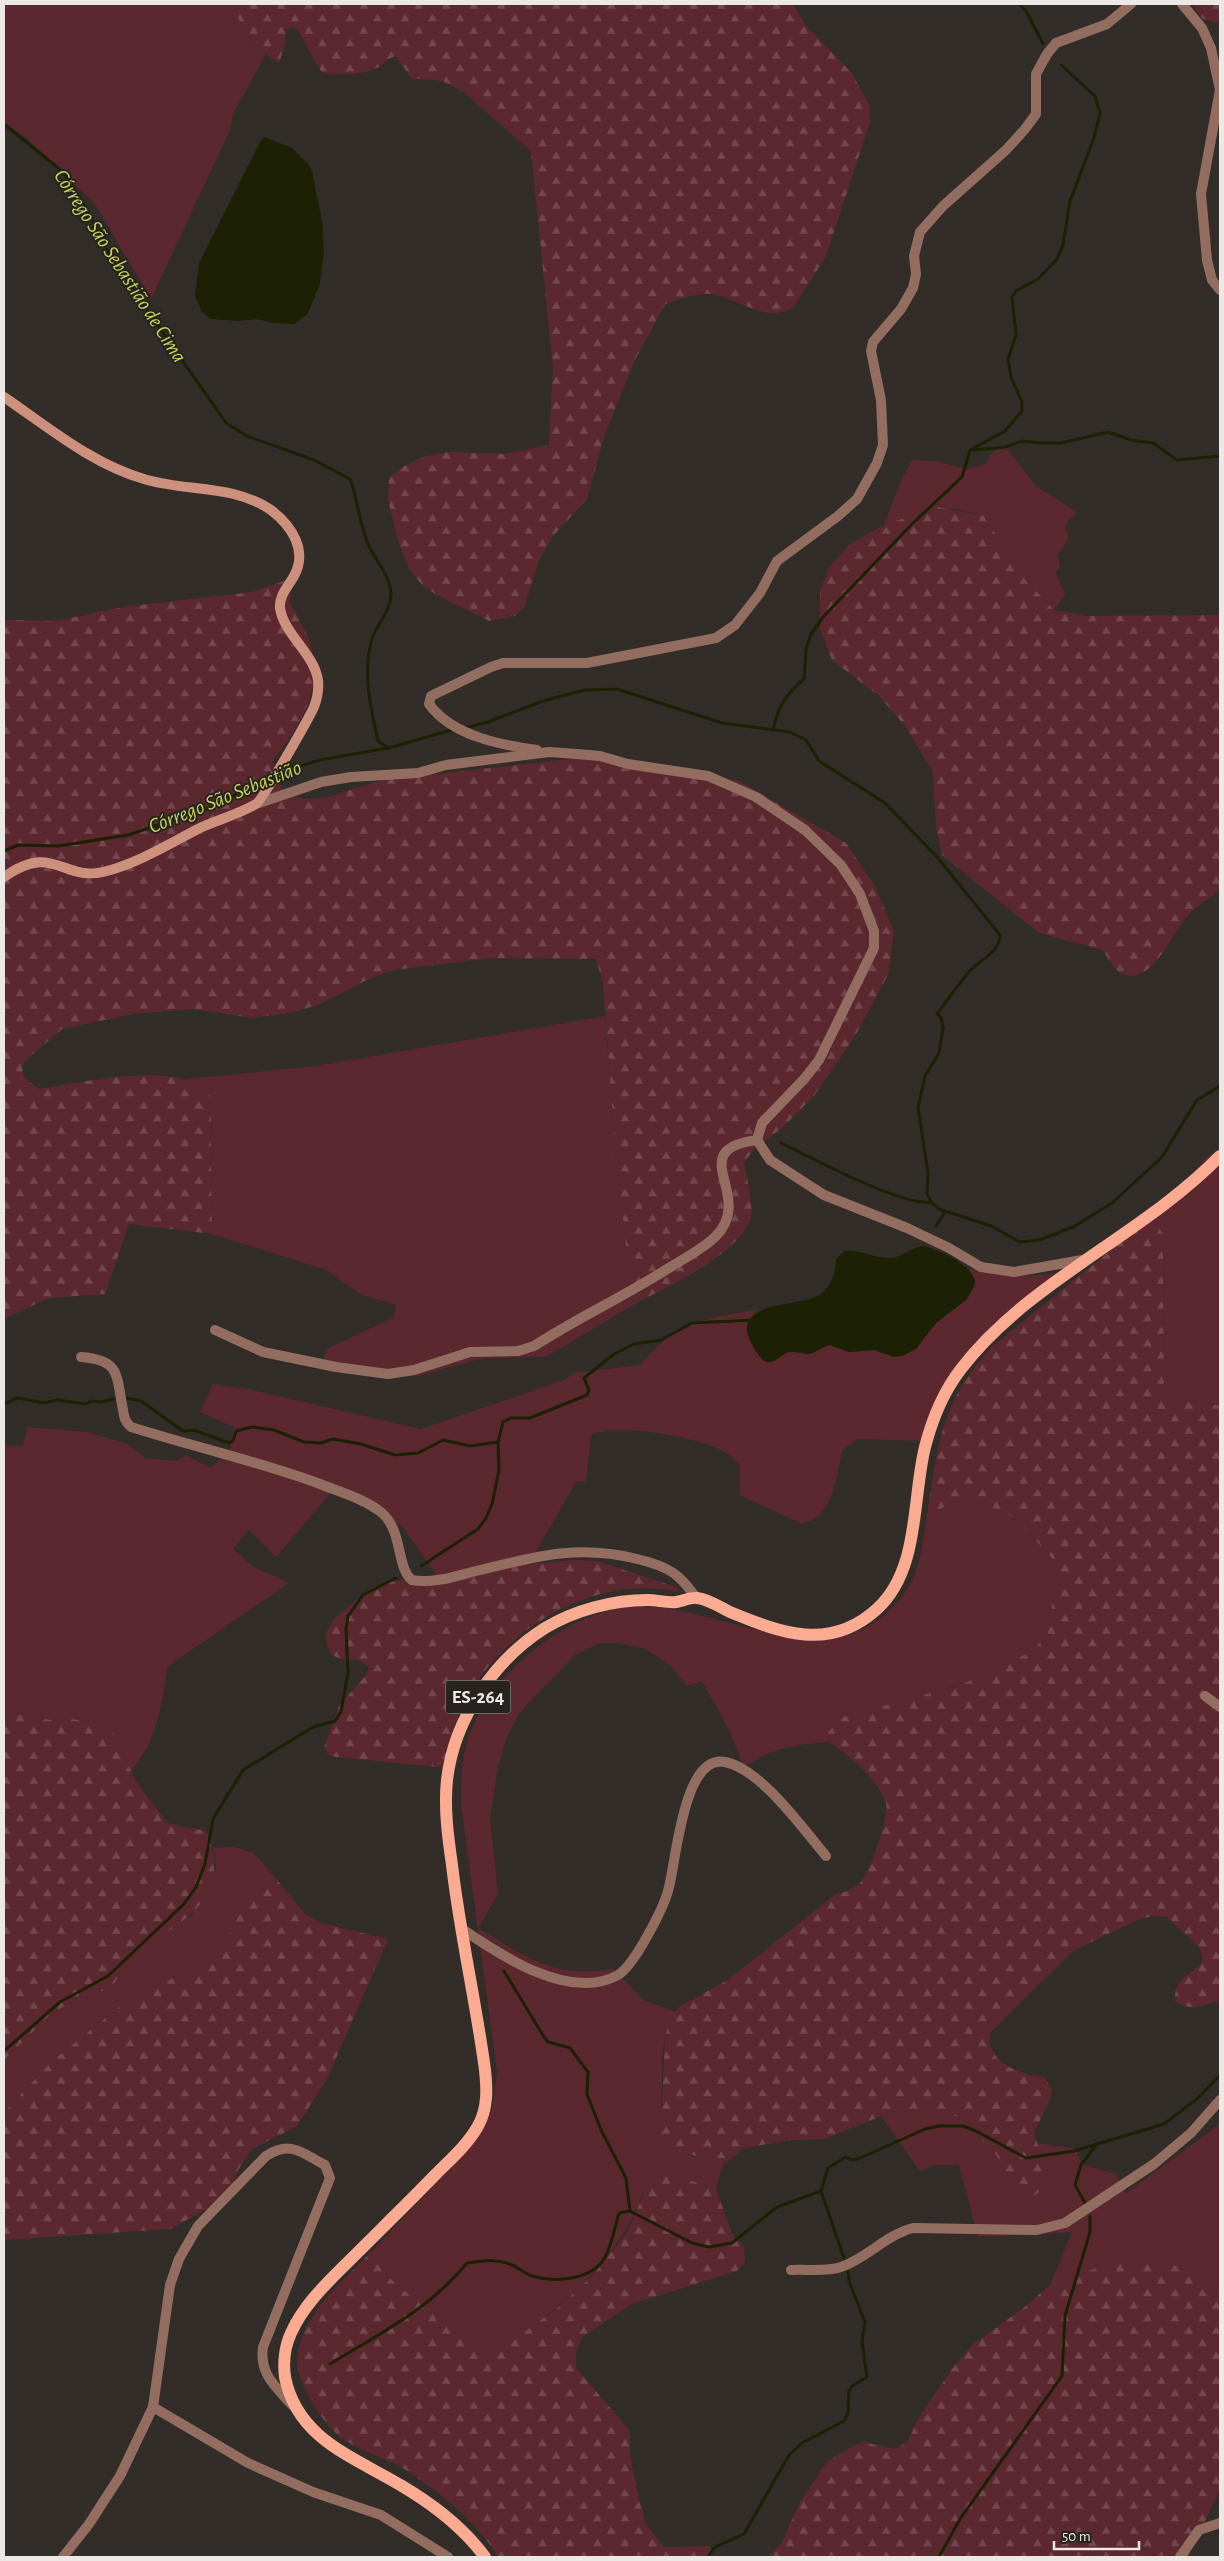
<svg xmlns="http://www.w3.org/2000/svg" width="1224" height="2561" font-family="'Alegreya Sans',sans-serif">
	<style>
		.grass { fill: #5b2830 }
		.forest { fill: url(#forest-firs) }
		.water { fill: #1c2104 }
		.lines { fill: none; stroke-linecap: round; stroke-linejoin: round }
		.stream { stroke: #1c2104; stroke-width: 3 }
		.street { stroke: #946d61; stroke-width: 10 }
		.secondary { stroke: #cd907c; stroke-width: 10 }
		.primary { stroke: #faab92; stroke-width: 12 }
		.labels { text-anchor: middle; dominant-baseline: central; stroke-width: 4; stroke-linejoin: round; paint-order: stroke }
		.shield { fill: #28231e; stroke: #b1ada9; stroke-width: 1 }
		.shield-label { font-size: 19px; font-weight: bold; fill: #ece8e5 }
		.water-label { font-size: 21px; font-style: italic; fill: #c1d45a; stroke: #28231e }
	</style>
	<defs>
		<pattern id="forest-firs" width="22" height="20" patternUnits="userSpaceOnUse" patternTransform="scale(1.25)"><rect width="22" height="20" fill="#5b2830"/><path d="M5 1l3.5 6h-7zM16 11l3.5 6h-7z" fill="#73474e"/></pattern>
	</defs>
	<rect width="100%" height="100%" fill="#322d28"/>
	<g class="grass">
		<path d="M 4,4 L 234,4 C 238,23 249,43 266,54 L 233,114 L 231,128 L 151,299 L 95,204 L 28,139 L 4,123 Z"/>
		<polygon points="1004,445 1037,487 1077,512 1065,525 1069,539 1057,555 1060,566 1056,573 1065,594 1054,610 1024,578 984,516 952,508 884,525 900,483 912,460 940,462 965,469 986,464 990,455"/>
		<polygon points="605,1016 616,1161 633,1305 546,1357 483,1358 417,1376 334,1368 323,1365 326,1349 393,1318 396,1305 360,1294 327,1270 212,1234 212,1123 178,1080 316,1066"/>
		<polygon points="1210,1154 1220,1154 1220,1406 1184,1398 1164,1398 1163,1235 1152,1217"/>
		<path d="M 983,1267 C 1011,1278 1029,1277 1058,1273 L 982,1339 L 925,1441 L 857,1439 L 842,1451 C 837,1476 832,1522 800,1523 L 740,1495 L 740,1465 C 734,1460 727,1452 719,1449 C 692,1436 617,1423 591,1435 L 586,1481 L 576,1482 L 529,1564 L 441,1581 L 402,1526 L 334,1489 L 276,1557 L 249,1530 L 233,1549 L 252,1566 L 289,1583 L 168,1666 L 160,1712 L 149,1745 L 131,1771 L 111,1728 L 69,1718 L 51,1720 L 4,1712 L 4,1446 L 23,1446 L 27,1427 L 87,1432 L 128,1444 L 145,1458 L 177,1461 L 186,1455 L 210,1468 L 230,1452 L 234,1427 L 200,1412 L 213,1384 L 248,1389 L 421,1429 L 564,1380 L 574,1373 L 641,1365 C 679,1318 702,1321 757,1309 L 748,1325 C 751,1340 756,1352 767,1362 L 775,1361 L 788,1352 L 810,1354 L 829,1345 L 849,1352 L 874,1350 L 894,1357 L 910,1352 L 936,1323 L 968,1298 L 974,1288 L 975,1279 L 968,1270 Z"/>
		<path d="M 961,1498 L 1002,1511 L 1018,1521 L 1058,1565 C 1056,1582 1054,1620 1048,1634 C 1036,1663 949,1687 920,1697 C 889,1707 858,1722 827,1734 L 829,1742 C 795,1745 773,1747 744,1767 L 730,1732 L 702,1681 L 687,1686 L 671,1666 L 646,1649 L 617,1643 L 600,1643 L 575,1655 L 520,1712 L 507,1737 L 498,1767 L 490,1819 L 498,1894 L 478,1928 C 526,1957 555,1979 614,1969 L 643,2000 L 676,2012 C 657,2038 664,2076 661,2106 C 661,2117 658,2127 656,2137 L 693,2157 L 732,2158 L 723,2165 L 716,2189 L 686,2179 L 672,2168 L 647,2179 C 630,2242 584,2289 531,2327 C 523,2333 513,2344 503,2347 C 497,2349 487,2348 480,2349 L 430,2303 L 404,2291 L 395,2283 L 388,2276 L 374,2249 L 452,2167 L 478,2135 L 493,2106 L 497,2071 L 461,1804 C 461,1790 461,1776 463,1762 C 468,1722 493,1687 522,1660 C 550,1635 584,1614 621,1608 C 669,1601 717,1622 763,1631 C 776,1634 826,1639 838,1637 C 870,1633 906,1602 916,1571 C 922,1553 924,1534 927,1516 Z"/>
		<polygon points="234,1847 254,1853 278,1881 269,1882 220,1951 189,1972 153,1986 123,2004 52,2061 4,2112 4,2060 50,2015 70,2003 111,1988 123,1970 126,1956 192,1915 216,1868 213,1848"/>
		<polygon points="927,2109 962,2118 997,2156 1018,2195 1051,2170 1037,2143 1076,2149 1081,2164 1116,2174 1126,2193 1220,2124 1220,2299 1213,2290 1125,2261 1104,2265 1050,2285 1072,2232 978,2237 959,2165 936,2165 920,2171 881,2116 894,2111"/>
	</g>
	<g class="forest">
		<path d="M 234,4 L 793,4 L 808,28 L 851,72 L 870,106 L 869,125 L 826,256 L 794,307 C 767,326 737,296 710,294 C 694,293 680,299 665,304 L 633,364 L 604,437 L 587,499 L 552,537 L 539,560 L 524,608 L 515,616 L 489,621 L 435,594 L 421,584 L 409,569 L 399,544 L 388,500 L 389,478 L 404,466 L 426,456 L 449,452 L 505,454 L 549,445 L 553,368 L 531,151 L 462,91 L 443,81 L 411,78 L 396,56 C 387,58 385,64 377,68 C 359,76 341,74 322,73 L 297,29 L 291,27 L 286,30 L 285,45 L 279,63 C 255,48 240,32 234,4 Z"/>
		<polygon points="1191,4 1220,4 1220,24 1203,19"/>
		<path d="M 937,507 L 984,516 L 1024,578 L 1054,610 L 1088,616 L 1220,615 L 1220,891 C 1211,896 1200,904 1192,911 C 1173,929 1151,992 1119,972 C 1112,967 1107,956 1103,950 L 1039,933 L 942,855 L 936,827 L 933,772 L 905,726 L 879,696 L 832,660 L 820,629 L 820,590 L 830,566 L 850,544 L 884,525 Z"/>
		<path d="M 296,577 L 292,582 L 290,603 L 310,640 L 315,681 L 307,706 L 296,729 L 273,761 L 274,777 L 287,794 L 304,799 L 325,798 L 381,780 L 589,757 L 739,781 L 846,843 L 875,886 L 894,932 L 888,975 L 855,1036 L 814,1096 L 784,1126 L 754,1150 L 744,1162 C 746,1175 755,1209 750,1220 C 736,1256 667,1287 633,1305 L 616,1161 L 603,983 L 596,959 L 492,958 L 394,970 L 369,979 L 318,1005 L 290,1013 L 253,1018 L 193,1009 L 133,1014 L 62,1029 L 25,1061 L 22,1066 L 24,1078 L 39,1089 C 78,1083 157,1065 192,1083 C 199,1086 205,1092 211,1097 L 212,1234 L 129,1224 L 105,1294 L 49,1298 L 4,1319 L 4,620 L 56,621 L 123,607 L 252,592 Z"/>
		<path d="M 1152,1217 L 1163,1234 L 1164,1397 L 1184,1398 L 1220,1406 L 1220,1686 L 1218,1688 L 1220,1691 L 1220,2001 C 1200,2005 1194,2013 1175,2001 C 1174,1976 1191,1978 1203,1960 L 1199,1947 L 1167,1917 L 1155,1916 L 1139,1919 L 1073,1951 L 990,2033 C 990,2036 989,2042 990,2045 C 996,2067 1025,2075 1044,2077 L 1052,2089 L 1049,2103 L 1034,2132 L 1037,2143 L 1051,2170 L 1038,2193 L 1029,2199 L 1018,2195 L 997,2156 L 962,2118 L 927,2109 L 894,2111 L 824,2139 L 791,2140 L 744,2148 L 732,2158 C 698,2159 685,2156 656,2137 L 662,2106 L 665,2037 L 670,2019 L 679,2007 L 729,1979 L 836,1894 C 845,1892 852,1890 860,1883 C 869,1875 890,1816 886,1804 C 878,1778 851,1757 829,1742 L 827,1734 L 842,1717 L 953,1687 L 984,1675 L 1032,1651 L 1048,1634 L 1058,1565 L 1018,1521 L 1002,1511 L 961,1498 L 927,1516 C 939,1443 940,1401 994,1345 Z"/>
		<path d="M 576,1560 L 597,1561 L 679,1588 L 677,1592 C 575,1568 450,1663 447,1768 L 329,1756 L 324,1747 L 339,1706 L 366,1675 L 369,1667 L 360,1660 L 341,1659 L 332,1655 L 327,1646 L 326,1633 L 334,1619 L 367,1591 L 381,1584 L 410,1578 L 435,1582 L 529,1564 Z"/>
		<path d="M 4,1712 L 51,1720 L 69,1718 L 111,1728 L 137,1783 L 167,1823 L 206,1831 C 236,1902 178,1925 126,1956 L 123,1970 L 111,1988 L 70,2003 L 50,2015 L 4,2060 Z"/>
		<polygon points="278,1881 305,1914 320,1923 388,1939 327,2079 296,2127 252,2149 238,2170 228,2198 170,2229 4,2240 4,2112 52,2061 123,2004 153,1986 189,1972 220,1951 243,1908 269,1882"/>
		<path d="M 664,2168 L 672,2168 L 686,2179 L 716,2189 L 732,2234 L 744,2246 L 745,2262 L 737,2271 L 632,2304 L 582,2337 L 576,2352 L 576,2368 L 630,2431 L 630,2455 L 639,2500 L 646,2524 L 664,2547 L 710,2546 L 712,2557 L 498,2557 C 477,2522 444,2496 411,2473 C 391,2460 367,2454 346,2441 C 326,2429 298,2386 297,2362 C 297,2346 306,2326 315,2313 C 327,2293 358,2266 374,2249 L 388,2276 L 395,2283 L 404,2291 L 430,2303 L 480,2349 L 504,2347 L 557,2308 L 593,2275 L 626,2234 L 642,2198 L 647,2179 Z"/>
		<path d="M 1158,2260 C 1184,2266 1202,2278 1220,2299 L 1220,2490 L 1188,2557 L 768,2557 L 781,2544 L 800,2502 L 827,2462 L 853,2446 L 863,2442 L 896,2449 L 908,2441 L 919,2417 L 952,2369 L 972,2345 L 1022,2309 L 1050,2285 L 1104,2265 L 1125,2261 Z"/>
	</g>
	<g class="water">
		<polygon points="264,137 292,148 309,165 312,171 322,221 324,252 320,283 308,314 294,324 273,323 257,319 238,321 211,319 202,312 195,296 199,263 261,140"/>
		<path d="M 925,1246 C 941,1252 974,1264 975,1284 L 966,1300 L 936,1323 L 916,1349 L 902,1356 L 894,1357 L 874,1350 L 849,1352 L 829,1345 C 821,1347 816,1353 808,1354 C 802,1354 795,1351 790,1352 C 779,1353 771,1371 760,1357 C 714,1296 803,1310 822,1293 C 832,1284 836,1272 836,1259 L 844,1251 C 860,1249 875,1259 891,1258 C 903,1257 912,1246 925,1246 Z"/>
	</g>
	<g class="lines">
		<g class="stream">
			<polyline points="1019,4 1026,11 1043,44"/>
			<path d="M 4,124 L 63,172 L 86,208 L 113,261 L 226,423 L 247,436 L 314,460 L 350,479 C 358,499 360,528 369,546 C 376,561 390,575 391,594 C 391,611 377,624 372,639 C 362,671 371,710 378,741 L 388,748"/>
			<polyline points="973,450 1006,447 1022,441 1041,443 1061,443 1108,432 1131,440 1153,443 1177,460 1220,456"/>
			<path d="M 464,728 L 488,722 L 546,700 L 585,690 L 617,689 L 722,723 L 790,732 L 806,740 L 819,761 L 885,803 L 938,858 L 1000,935 C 1000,953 977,961 968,973 C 957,986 947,1001 937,1014 L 941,1017 L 943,1028 L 939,1053 L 925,1076 L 918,1107 L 928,1173 L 927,1193 L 931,1202 L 939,1209 L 991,1226 L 1020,1242 L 1040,1240 L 1075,1226 L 1112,1203 L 1162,1157 L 1197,1100 L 1220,1086"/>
			<path d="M 773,730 C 778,707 786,694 804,679 L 806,649 L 811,634 L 824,616 L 912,524 L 962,477 L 970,450 L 1005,431 L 1022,411 L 1022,402 L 1011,377 L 1008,359 L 1016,335 L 1012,297 L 1016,291 L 1038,279 L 1057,259 L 1063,245 L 1070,201 L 1094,138 L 1100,113 L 1095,96 L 1061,65"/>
			<polyline points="280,772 320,760 388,748 455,729"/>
			<polyline points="4,851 18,845 58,846 128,835 212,807 274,774"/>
			<path d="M 781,1143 C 812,1158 901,1206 931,1202"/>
			<polyline points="936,1226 945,1212"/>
			<polyline points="126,1398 141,1401 183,1431 194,1430 229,1443 233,1441 236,1431 252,1427 274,1430 304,1442 321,1443 333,1439 361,1444 395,1455 418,1453 443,1440 470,1446 498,1442"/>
			<polyline points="4,1404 18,1398 44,1403 57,1400 86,1404 91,1401 101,1402 114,1399"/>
			<polyline points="421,1566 478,1529 486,1518 492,1504 499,1470 498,1442 503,1422 511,1418 530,1418 587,1395 589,1390 584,1378 614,1354 634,1344 661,1340 692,1323 753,1320"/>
			<polyline points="504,1971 544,2037 548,2042 570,2048 588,2072 587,2094 601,2130 626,2178 630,2211"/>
			<polyline points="4,2051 60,2002 108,1976 184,1904 196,1887 205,1864 213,1819 243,1770 313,1727 335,1721 341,1712 348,1672 346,1629 348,1616 363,1595 396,1578"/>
			<polyline points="1085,2203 1075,2185 1081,2165 1096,2145"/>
			<polyline points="844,2258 821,2191 828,2168 846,2157 851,2160 858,2159 925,2129 939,2126 963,2126 976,2131 1026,2158 1074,2151 1164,2124 1197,2099 1220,2075"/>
			<path d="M 330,2364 C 379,2334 431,2308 467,2263 C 483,2261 497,2258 512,2265 C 519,2268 525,2274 532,2276 C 555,2283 593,2280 605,2257 C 612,2244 615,2227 619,2213 L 630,2211 L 692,2243 L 709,2247 L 732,2243 L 777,2207 L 821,2191"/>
			<polyline points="708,2557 715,2547 744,2534 789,2455 802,2443 844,2421 848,2413 849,2391 852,2386 867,2377 862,2341 865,2322 849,2281 848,2272"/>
			<polyline points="939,2557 960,2519 1062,2376 1065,2316 1090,2232 1090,2216"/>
		</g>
		<g class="street">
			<polyline points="1182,4 1202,28 1211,48 1220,90 1201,194 1207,260 1212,280 1220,290"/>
			<path d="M 537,750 C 501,745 452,736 429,704 L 431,696 L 491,667 L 503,663 L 587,663 L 716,638 L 735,625 L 760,593 L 777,561 L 838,516 L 857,499 L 877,463 L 883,445 L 881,400 L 871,351 L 873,342 L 901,309 L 913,288 L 916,274 L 914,256 L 920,232 L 943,206 L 1006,150 L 1025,129 L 1036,114 L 1036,74 L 1047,54 L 1056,43 L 1107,24 L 1131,4"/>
			<polyline points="259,803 321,782 351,777 418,773 446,765 549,752 577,754 600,756 628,764 708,776 756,797 805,830 841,865 860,894 874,931 874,948 819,1060 805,1078 762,1123 757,1140 770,1160 824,1195 907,1228 949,1248 981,1267 1014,1272 1088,1259"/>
			<path d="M 215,1330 L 263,1352 L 336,1367 L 388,1374 L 414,1370 L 470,1352 L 518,1351 L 534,1346 C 579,1317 627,1295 672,1266 C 687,1257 704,1248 716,1236 C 756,1195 682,1150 757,1140"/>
			<path d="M 81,1357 C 121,1360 116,1375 123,1410 C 124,1417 125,1422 131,1427 C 194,1447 258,1461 320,1484 C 340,1492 365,1499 382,1513 C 403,1531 396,1567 412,1580 C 433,1584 456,1576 476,1571 C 535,1557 576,1544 637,1559 C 650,1562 665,1566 676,1575 C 684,1581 690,1590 696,1597"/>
			<polyline points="1205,1696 1220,1707"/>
			<path d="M 462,1929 C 500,1955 570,2002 618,1975 C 634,1966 663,1909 668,1891 C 676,1866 682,1754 725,1762 C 761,1769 803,1829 826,1856"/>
			<path d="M 791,2270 C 807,2269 826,2272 841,2267 C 867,2258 886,2235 913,2228 L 1037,2230 L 1065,2223 L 1154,2164 L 1191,2133 L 1220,2100"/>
			<polyline points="153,2407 248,2463 313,2492 381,2515 448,2557"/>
			<path d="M 63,2557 L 89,2524 L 120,2476 L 153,2407 L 170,2285 L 179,2259 L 198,2226 L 266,2156 C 291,2140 302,2153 325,2165 L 330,2178 L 263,2347 C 259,2374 276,2387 292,2405"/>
			<polyline points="1180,2557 1199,2530 1220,2523"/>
		</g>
		<path class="secondary" d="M 4,397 C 48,427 92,464 144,479 C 186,492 233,484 271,510 C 292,526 308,551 294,576 C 288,587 279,595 280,608 C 284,635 314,653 318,680 C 319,689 317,699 314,707 C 309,718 262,801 256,804 C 239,814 220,819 202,827 C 170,843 137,864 103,872 C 62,881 53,842 4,877"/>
		<path class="primary" d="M 485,2557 C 463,2527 434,2505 402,2486 C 354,2457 297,2439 285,2377 C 283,2363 285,2346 291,2333 C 304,2304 328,2282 350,2260 C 379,2231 408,2203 436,2174 C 451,2159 468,2144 478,2126 C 488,2108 487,2089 485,2070 C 476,2002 460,1934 452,1865 C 448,1837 444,1808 447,1780 C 454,1719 494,1660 545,1628 C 575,1610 613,1600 648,1600 C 657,1600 667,1603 676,1602 C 683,1601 691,1597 697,1598 C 708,1599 720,1607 730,1612 C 781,1633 830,1652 877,1609 C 920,1570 912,1499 925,1447 C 932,1420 943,1392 961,1369 C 1027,1282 1143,1235 1220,1156"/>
	</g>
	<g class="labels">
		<rect class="shield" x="445.5" y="1680.5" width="65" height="33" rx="4"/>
		<g class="shield-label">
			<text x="478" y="1697">ES-264</text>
		</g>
		<g class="water-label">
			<text transform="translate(120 266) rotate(57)">Córrego São Sebastião de Cima</text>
			<text transform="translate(225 797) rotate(-22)">Córrego São Sebastião</text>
		</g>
	</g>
	<rect width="1224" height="2561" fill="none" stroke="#ece8e5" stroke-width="10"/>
	<path d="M1054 2541v8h85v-8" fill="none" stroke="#ece8e5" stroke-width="2.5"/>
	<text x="1062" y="2541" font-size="15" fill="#ece8e5" stroke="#28231e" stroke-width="4" paint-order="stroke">50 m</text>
</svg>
